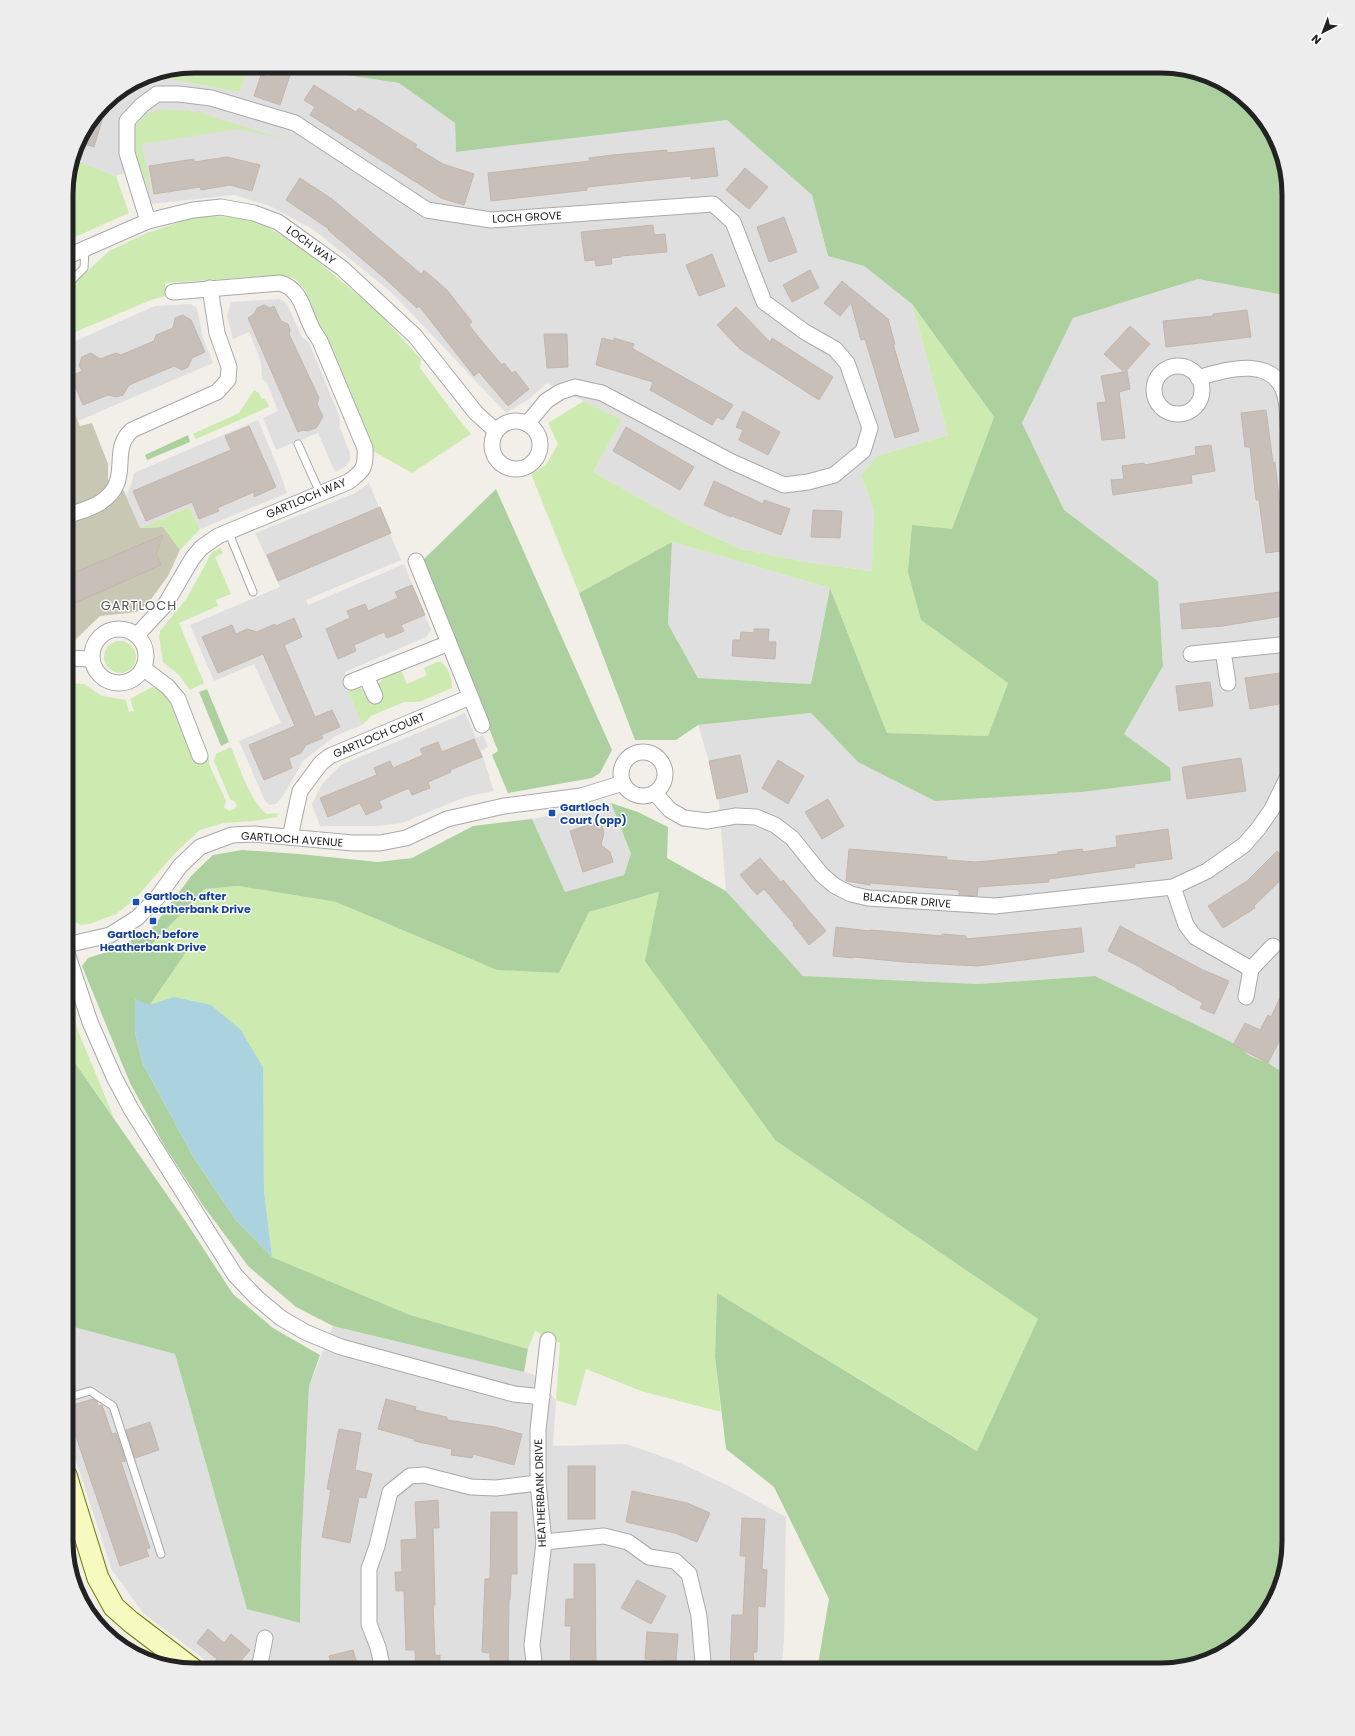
<svg xmlns="http://www.w3.org/2000/svg" width="1355" height="1736" font-family="Poppins,sans-serif">
	<style>
		.residential { fill: #e0dfdf }
		.construction { fill: #c7c7b4 }
		.grass { fill: #cdebb0 }
		.forest { fill: #add19e }
		.water { fill: #aad3df }
		.building { fill: #c7bfb8; stroke: #c4b6ab }
		.lines { fill: none; stroke-linecap: round; stroke-linejoin: round }
		.service-casing { stroke: #a9a9a9; stroke-width: 9 }
		.minor-casing { stroke: #a9a9a9; stroke-width: 17 }
		.secondary-casing { stroke: #707d05; stroke-width: 23 }
		.service { stroke: #fff; stroke-width: 7 }
		.minor { stroke: #fff; stroke-width: 15 }
		.secondary { stroke: #f7fabf; stroke-width: 21 }
		.transit-dot { fill: #1a4fb4; stroke: #fff; stroke-width: 1.5 }
		.labels { text-anchor: middle; dominant-baseline: central; stroke-width: 3; stroke-linejoin: round; paint-order: stroke }
		.street-label { font-size: 11px; fill: #222; stroke: #fff }
		.transit-label { font-size: 11px; font-weight: bold; fill: #164399; stroke: #fff; text-anchor: start }
		.quarter-label { font-size: 13px; letter-spacing: 1px; fill: #555; stroke: #fff }
		.rim { fill: none; stroke: #222; stroke-width: 5 }
	</style>
	<rect width="100%" height="100%" fill="#f2efe9"/>
	<g class="residential">
		<polygon points="249,66 286,66 399,83 455,123 456,152 727,120 812,195 828,256 864,266 912,304 948,435 877,456 861,475 874,511 873,571 806,562 741,549 684,523 593,472 622,420 547,383 529,399 506,413 391,292 314,230 270,206 234,195 151,204 138,168 116,176 73,159 79,137 109,98 145,76 149,75 239,92"/>
		<polygon points="1198,279 1289,296 1289,1064 1279,1070 1268,1063 1250,1056 1235,1044 1095,976 978,984 803,976 726,891 719,803 709,761 698,725 811,713 858,762 935,800 1082,792 1171,781 1170,768 1123,734 1163,666 1158,581 1064,510 1022,423 1073,318"/>
		<polygon points="280,299 287,304 302,337 309,343 339,415 340,428 350,453 350,460 345,467 335,472 318,433 276,450 263,418 278,411 267,383 262,379 261,362 249,332 233,339 227,316 231,302"/>
		<polygon points="191,304 197,308 203,338 213,363 78,421 66,392 66,345 155,306"/>
		<polygon points="258,420 279,470 287,493 200,529 189,507 140,528 126,496 132,482 134,473"/>
		<polygon points="369,483 401,560 306,600 308,605 404,564 431,630 426,637 345,672 346,675 342,677 362,725 335,736 304,760 282,797 276,804 270,805 265,801 239,741 281,723 254,664 214,681 190,625 280,587 255,533 355,493"/>
		<polygon points="672,542 830,588 811,684 698,678 668,624"/>
		<polygon points="465,713 476,738 483,735 488,747 481,751 494,791 465,797 402,823 378,826 320,826 312,804 322,784 341,765"/>
		<polygon points="611,803 631,854 625,875 565,893 532,819"/>
		<polygon points="66,1325 175,1354 247,1609 300,1623 301,1555 309,1386 333,1326 533,1374 556,1400 553,1446 627,1444 680,1463 731,1487 786,1517 784,1641 781,1670 219,1670 144,1614 112,1570 66,1430"/>
	</g>
	<polygon class="construction" points="66,392 80,426 92,423 108,464 108,480 122,487 140,528 163,527 180,550 168,576 149,602 137,612 100,616 75,640 68,642 66,642"/>
	<g class="grass">
		<polygon points="194,66 249,66 239,92 149,75"/>
		<path d="M 162,109 L 203,112 L 206,115 L 284,139 L 238,129 L 142,144 L 151,192 C 139,170 121,134 147,114 C 151,111 158,111 162,109 Z"/>
		<polygon points="73,159 116,176 129,213 66,241 66,185"/>
		<path d="M 221,216 L 247,219 L 266,226 L 303,249 L 377,311 L 421,359 L 420,368 C 437,390 453,413 471,434 L 412,473 L 373,451 L 304,289 L 295,279 L 281,275 L 165,283 L 165,296 L 151,300 L 66,336 L 66,291 L 109,251 L 147,233 L 195,217 Z"/>
		<polygon points="912,304 994,417 952,529 921,620 1008,683 988,736 887,733 830,588 672,542 579,593 531,474 546,465 558,444 548,423 584,401 622,420 593,472 684,523 741,549 806,562 872,571 874,511 861,475 877,456 948,435"/>
		<polygon points="254,390 259,393 262,399 265,398 269,407 196,439 193,434 239,413"/>
		<polygon points="189,507 200,529 180,550 163,527 140,528"/>
		<polygon points="221,548 223,553 215,557 231,594 216,600 218,606 179,623 204,683 190,690 179,675 163,662 159,637 160,631 187,598 212,552"/>
		<circle cx="120" cy="657" r="16"/>
		<path d="M 437,662 L 441,662 C 448,667 453,679 452,688 L 419,702 L 404,702 L 371,716 L 362,725 L 342,677 L 346,675 L 352,691 L 360,688 L 363,690 L 370,704 L 383,697 L 378,685 L 384,677 L 401,670 L 407,684 L 427,675 L 424,668 Z"/>
		<path d="M 66,683 L 84,684 L 102,696 L 126,700 L 129,712 L 134,711 L 130,699 L 152,687 L 162,690 L 168,698 L 195,763 L 209,757 L 209,764 L 226,801 L 224,807 L 229,811 L 234,809 L 237,806 L 235,802 L 230,799 L 214,761 L 216,754 L 231,747 C 241,770 248,797 266,814 L 278,813 L 277,817 L 254,821 L 224,823 L 200,830 L 177,851 L 134,900 L 116,914 L 90,924 L 81,925 L 75,922 L 66,897 Z"/>
		<polygon points="238,886 336,902 497,970 559,973 589,912 660,892 776,1141 1038,1319 978,1451 717,1293 715,1357 721,1412 641,1391 586,1369 576,1406 556,1400 560,1343 535,1331 528,1349 410,1315 272,1257 264,1191 263,1141 174,997 149,1006 189,948 146,950 205,889"/>
		<polygon points="66,989 78,1031 114,1118 66,1050"/>
	</g>
	<g class="forest">
		<polygon points="286,66 1169,66 1225,83 1268,123 1285,161 1289,194 1289,296 1198,279 1073,318 1022,423 1064,510 1158,581 1163,666 1124,734 1170,768 1171,781 1082,792 935,801 858,762 811,713 698,725 676,740 635,740 579,593 672,542 668,624 698,678 811,684 830,588 887,733 988,736 1008,683 921,620 908,572 912,525 952,529 994,417 912,304 864,266 828,256 812,195 727,120 456,152 455,123 399,83"/>
		<polygon points="188,435 190,442 147,460 145,455"/>
		<polygon points="496,489 612,750 600,773 592,778 508,793 492,755 498,751 423,560"/>
		<polygon points="207,689 229,742 221,746 199,692"/>
		<polygon points="611,803 638,812 668,827 667,858 726,891 803,976 978,984 1095,976 1217,1035 1235,1044 1250,1056 1268,1063 1279,1070 1289,1064 1289,1542 1272,1606 1232,1649 1194,1666 1161,1670 817,1670 829,1599 774,1487 726,1449 715,1357 717,1293 977,1451 1038,1319 776,1141 645,961 659,892 589,912 559,973 497,970 336,902 238,886 205,889 146,950 189,948 149,1006 135,999 135,1032 143,1064 194,1158 236,1220 272,1257 410,1315 528,1349 524,1372 333,1326 296,1307 248,1266 202,1204 164,1145 130,1083 82,966 88,958 110,951 150,931 192,875 213,855 242,850 299,854 378,862 412,858 473,826 532,819 565,892 624,875 631,854"/>
		<polygon points="66,1050 186,1222 233,1294 273,1328 320,1355 309,1386 301,1555 300,1623 247,1609 175,1354 66,1325"/>
	</g>
	<polygon class="water" points="174,997 211,1005 240,1029 263,1067 264,1191 272,1257 236,1220 194,1158 143,1064 135,1032 135,999 149,1005"/>
	<g class="building">
		<polygon points="272,66 291,72 280,105 254,96 261,75 269,77"/>
		<polygon points="314,85 356,112 359,108 390,128 417,145 415,147 443,164 474,174 464,205 441,198 310,115 315,107 304,100"/>
		<polygon points="106,103 107,104 94,147 78,142 79,137"/>
		<polygon points="714,148 718,176 691,179 691,176 587,187 587,190 491,201 488,173 590,161 589,158 613,155 667,150 667,153"/>
		<polygon points="227,157 260,165 252,191 230,185 201,190 200,187 154,194 149,166 194,159 194,162"/>
		<polygon points="745,168 768,187 749,209 726,190"/>
		<polygon points="300,178 332,199 421,274 424,270 447,290 472,322 469,325 485,345 502,365 504,363 512,373 515,371 529,389 508,406 479,372 474,376 419,306 417,308 382,276 328,230 329,229 286,200"/>
		<polygon points="784,217 797,252 769,262 757,227"/>
		<polygon points="653,225 654,235 665,234 667,252 621,256 621,257 611,258 612,264 596,266 595,260 585,261 581,232"/>
		<polygon points="712,254 725,286 699,296 686,265"/>
		<polygon points="810,270 819,288 792,302 783,285"/>
		<polygon points="842,281 888,319 895,344 893,344 919,431 895,438 865,339 861,340 851,303 840,316 824,303"/>
		<polygon points="264,305 270,308 274,306 281,321 288,324 290,330 289,334 319,398 317,404 323,417 316,428 308,431 303,430 298,432 248,318 254,314 257,308"/>
		<polygon points="736,307 770,342 772,338 833,377 819,400 740,349 717,325"/>
		<polygon points="1247,310 1251,337 1166,347 1163,321 1213,316 1213,314"/>
		<polygon points="183,315 191,320 205,352 192,358 188,367 182,370 174,366 129,385 123,395 116,397 108,395 83,405 71,376 82,371 79,365 82,357 91,353 100,359 116,353 121,355 154,341 156,335 173,328 175,318"/>
		<polygon points="1130,326 1150,344 1125,372 1127,371 1130,389 1119,392 1125,438 1102,440 1097,403 1106,402 1101,376 1124,372 1104,354"/>
		<polygon points="544,334 567,334 568,367 547,368"/>
		<polygon points="602,338 614,341 614,338 634,344 632,348 637,351 733,405 723,420 717,417 712,425 650,390 653,382 596,365"/>
		<polygon points="1266,410 1273,463 1275,462 1281,515 1285,515 1289,550 1266,553 1259,500 1256,500 1250,447 1245,447 1241,413"/>
		<polygon points="743,411 780,432 768,455 739,440 743,430 736,427"/>
		<polygon points="249,426 276,487 254,497 254,492 217,508 219,511 199,519 192,502 146,521 133,491 231,450 225,436"/>
		<polygon points="626,427 694,467 680,490 613,451"/>
		<polygon points="1211,445 1215,471 1191,475 1192,483 1113,495 1111,480 1124,479 1122,466 1144,463 1145,465 1196,455 1195,447"/>
		<polygon points="714,481 763,504 764,500 790,509 781,535 732,516 731,517 704,505"/>
		<polygon points="380,507 391,533 278,581 267,555"/>
		<polygon points="813,510 842,511 840,538 811,537"/>
		<polygon points="163,535 156,555 161,565 66,607 66,576"/>
		<polygon points="412,585 425,615 401,625 404,631 387,638 384,632 354,645 356,651 338,659 326,629 350,618 347,611 365,604 368,611 398,598 395,592"/>
		<polygon points="1289,591 1289,615 1223,626 1182,629 1180,604"/>
		<polygon points="294,618 302,637 284,645 315,717 332,710 340,727 321,735 323,738 306,745 301,753 289,758 292,768 264,780 249,745 295,726 263,654 218,673 202,637 232,625 236,634 247,629 257,632 275,624 276,626"/>
		<polygon points="754,629 769,629 768,642 776,642 775,659 732,656 733,640 740,640 741,632 754,633"/>
		<polygon points="1280,673 1285,703 1250,709 1245,678"/>
		<polygon points="1210,682 1213,706 1179,711 1176,686"/>
		<polygon points="474,739 482,757 450,770 451,772 428,782 430,788 412,795 409,788 379,801 382,808 366,815 360,803 328,817 320,798 377,775 374,768 390,761 393,768 423,755 420,749 438,742 442,752"/>
		<polygon points="740,755 748,792 717,799 709,761"/>
		<polygon points="1241,758 1246,791 1187,799 1182,767"/>
		<polygon points="778,760 804,776 788,804 762,788"/>
		<polygon points="828,799 844,826 822,839 805,812"/>
		<polygon points="597,822 602,826 604,833 601,845 610,852 613,862 583,872 570,831"/>
		<polygon points="1168,829 1172,859 1134,864 1135,867 1049,879 1049,882 978,887 977,896 959,895 959,890 870,883 870,885 846,881 849,849 947,857 946,860 976,862 1058,854 1058,852 1082,849 1083,852 1117,847 1116,836"/>
		<polygon points="1277,851 1289,864 1289,872 1254,906 1255,908 1223,928 1208,906 1247,881"/>
		<polygon points="760,858 781,882 783,880 826,931 809,945 793,925 794,924 764,889 757,895 740,875"/>
		<polygon points="1120,926 1203,970 1229,981 1214,1014 1200,1008 1203,1003 1177,989 1177,988 1142,969 1142,968 1108,951"/>
		<polygon points="836,927 870,931 870,930 942,936 942,934 966,936 966,939 1081,928 1084,952 978,966 904,962 853,957 853,958 833,956"/>
		<polygon points="1289,978 1289,1022 1268,1063 1233,1045 1245,1023 1260,1030 1268,1015 1271,1017"/>
		<polygon points="93,1399 97,1401 98,1406 102,1405 112,1434 116,1433 126,1461 121,1462 150,1548 146,1549 149,1556 120,1566 66,1407"/>
		<polygon points="386,1399 416,1407 415,1410 447,1417 447,1420 495,1427 522,1434 514,1465 473,1454 472,1458 451,1455 452,1449 414,1441 414,1439 378,1429"/>
		<polygon points="150,1422 159,1450 135,1458 126,1430"/>
		<polygon points="339,1429 361,1433 355,1470 372,1474 366,1498 359,1497 350,1543 322,1537 331,1490 327,1489"/>
		<rect x="568" y="1466" width="27" height="53"/>
		<polygon points="632,1491 687,1503 710,1513 697,1542 675,1533 626,1522"/>
		<polygon points="438,1500 439,1528 433,1528 435,1605 433,1605 435,1656 440,1655 440,1670 416,1670 415,1650 406,1650 404,1591 396,1591 395,1572 402,1572 401,1540 417,1539 415,1502"/>
		<polygon points="491,1512 517,1512 517,1574 511,1574 510,1600 509,1600 508,1670 490,1670 490,1653 482,1652 485,1579 490,1579"/>
		<polygon points="742,1518 765,1519 762,1569 767,1570 765,1607 758,1606 757,1652 753,1652 755,1670 730,1670 732,1615 743,1615 746,1556 740,1556"/>
		<polygon points="574,1564 595,1564 596,1670 570,1670 571,1626 565,1626 566,1599 574,1599"/>
		<polygon points="637,1580 666,1596 651,1624 621,1608"/>
		<polygon points="208,1629 224,1643 231,1634 250,1650 239,1663 235,1660 226,1670 215,1661 217,1659 197,1643"/>
		<polygon points="647,1632 678,1634 676,1661 645,1659"/>
		<polygon points="353,1650 359,1670 333,1670 329,1656"/>
	</g>
	<g class="lines">
		<g class="service-casing">
			<g id="service">
				<polyline points="66,286 84,268 85,249"/>
				<polyline points="298,444 320,493"/>
				<polyline points="228,531 253,592"/>
				<polyline points="66,1398 90,1391 113,1406 161,1554"/>
			</g>
		</g>
		<g class="minor-casing">
			<g id="minor">
				<polyline points="148,221 127,153 127,121 142,105 157,94 179,94 211,98 295,123 427,210 491,220 713,204 733,222 764,302 805,332 835,349 847,363 870,428 863,451 834,475 808,482 784,485 730,461 602,393 575,387 560,392 546,401 527,424"/>
				<polyline points="66,257 148,221 193,210 221,207 254,213 278,222 342,268 415,336 476,413 496,431"/>
				<circle cx="1178" cy="390" r="24"/>
				<path d="M 1198,378 C 1229,368 1278,355 1286,400 C 1288,413 1288,426 1289,438"/>
				<circle cx="516" cy="445" r="24"/>
				<path d="M 66,516 C 77,512 91,509 101,502 C 134,480 108,451 132,430 L 217,392 L 228,380 L 229,367 L 217,333 L 210,288"/>
				<polyline points="416,561 482,725"/>
				<circle cx="119" cy="656" r="27"/>
				<path d="M 137,635 L 165,605 L 192,559 L 201,548 L 218,536 L 348,482 C 364,471 366,467 365,448 L 320,341 C 318,337 314,333 312,328 C 303,310 301,289 280,283 L 173,292"/>
				<polyline points="1223,651 1228,683"/>
				<polyline points="1191,654 1289,644"/>
				<polyline points="66,658 92,659"/>
				<polyline points="143,668 168,687 178,699 200,756"/>
				<polyline points="366,676 375,696"/>
				<polyline points="351,682 449,643"/>
				<circle cx="643" cy="774" r="22"/>
				<polyline points="655,793 670,810 684,818 707,821 736,816 756,817 775,825 792,838 822,875 835,886 851,894 868,898 995,906 1173,887 1207,871 1244,845 1258,829 1272,809 1289,774"/>
				<polyline points="290,837 300,791 321,763 330,756 470,697"/>
				<polyline points="1173,887 1186,925 1195,937 1251,969"/>
				<polyline points="66,945 110,935 137,918 157,898 180,866 200,847 232,835 254,834 353,843 380,843 406,838 447,819 504,806 581,796 623,783"/>
				<polyline points="66,950 90,1022 114,1077 131,1109 235,1275 257,1298 281,1318 305,1332 341,1347 514,1394 542,1397"/>
				<polyline points="1246,997 1251,969 1273,946"/>
				<polyline points="544,1542 604,1536 628,1542 649,1557 675,1561 689,1574 699,1616 703,1663 701,1670"/>
				<polyline points="257,1670 260,1664 265,1638"/>
				<polyline points="383,1670 378,1647 369,1624 369,1569 377,1546 390,1492 410,1476 424,1475 471,1487 496,1488 538,1483"/>
				<polyline points="535,1670 532,1645 544,1542 538,1483 538,1430 548,1340"/>
			</g>
		</g>
		<g class="secondary-casing">
			<polyline id="secondary" points="66,1475 98,1578 114,1607 131,1622 194,1670"/>
		</g>
		<use href="#service" class="service"/>
		<use href="#minor" class="minor"/>
		<use href="#secondary" class="secondary"/>
	</g>
	<g class="transit-dot">
		<rect x="548" y="809" width="8" height="8" rx="2"/>
		<rect x="132" y="898" width="8" height="8" rx="2"/>
		<rect x="149" y="917" width="8" height="8" rx="2"/>
	</g>
	<g class="labels">
		<g class="street-label">
			<text transform="translate(527 217) rotate(-3)">LOCH GROVE</text>
			<text transform="translate(311 245) rotate(36)">LOCH WAY</text>
			<text transform="translate(306 498) rotate(-23)">GARTLOCH WAY</text>
			<text transform="translate(379 735) rotate(-23)">GARTLOCH COURT</text>
			<text transform="translate(292 839) rotate(4)">GARTLOCH AVENUE</text>
			<text transform="translate(907 900) rotate(5)">BLACADER DRIVE</text>
			<text transform="translate(540 1493) rotate(-92)">HEATHERBANK DRIVE</text>
		</g>
		<g class="transit-label">
			<text x="560" y="807">Gartloch<tspan x="560" dy="13">Court (opp)</tspan></text>
			<text x="144" y="896">Gartloch, after<tspan x="144" dy="13">Heatherbank Drive</tspan></text>
			<text x="153" y="934" text-anchor="middle">Gartloch, before<tspan x="153" dy="13">Heatherbank Drive</tspan></text>
		</g>
		<g class="quarter-label">
			<text x="139" y="605">GARTLOCH</text>
		</g>
	</g>
	<path d="M0 0H1355V1736H0ZM194 73H1161A121 121 0 0 1 1282 194V1542A121 121 0 0 1 1161 1663H194A121 121 0 0 1 73 1542V194A121 121 0 0 1 194 73Z" fill="#ededed" fill-rule="evenodd"/>
	<path class="rim" d="M194 73H1161A121 121 0 0 1 1282 194V1542A121 121 0 0 1 1161 1663H194A121 121 0 0 1 73 1542V194A121 121 0 0 1 194 73Z"/>
	<g transform="translate(1323 32) rotate(222)" stroke="#ffffff" stroke-width="3" paint-order="stroke">
	<path d="M0-3L7 15L0 10L-7 15Z" fill="#222222"/>
	<text y="-6" font-size="11" font-weight="bold" text-anchor="middle" fill="#222222">N</text>
	</g>
</svg>
